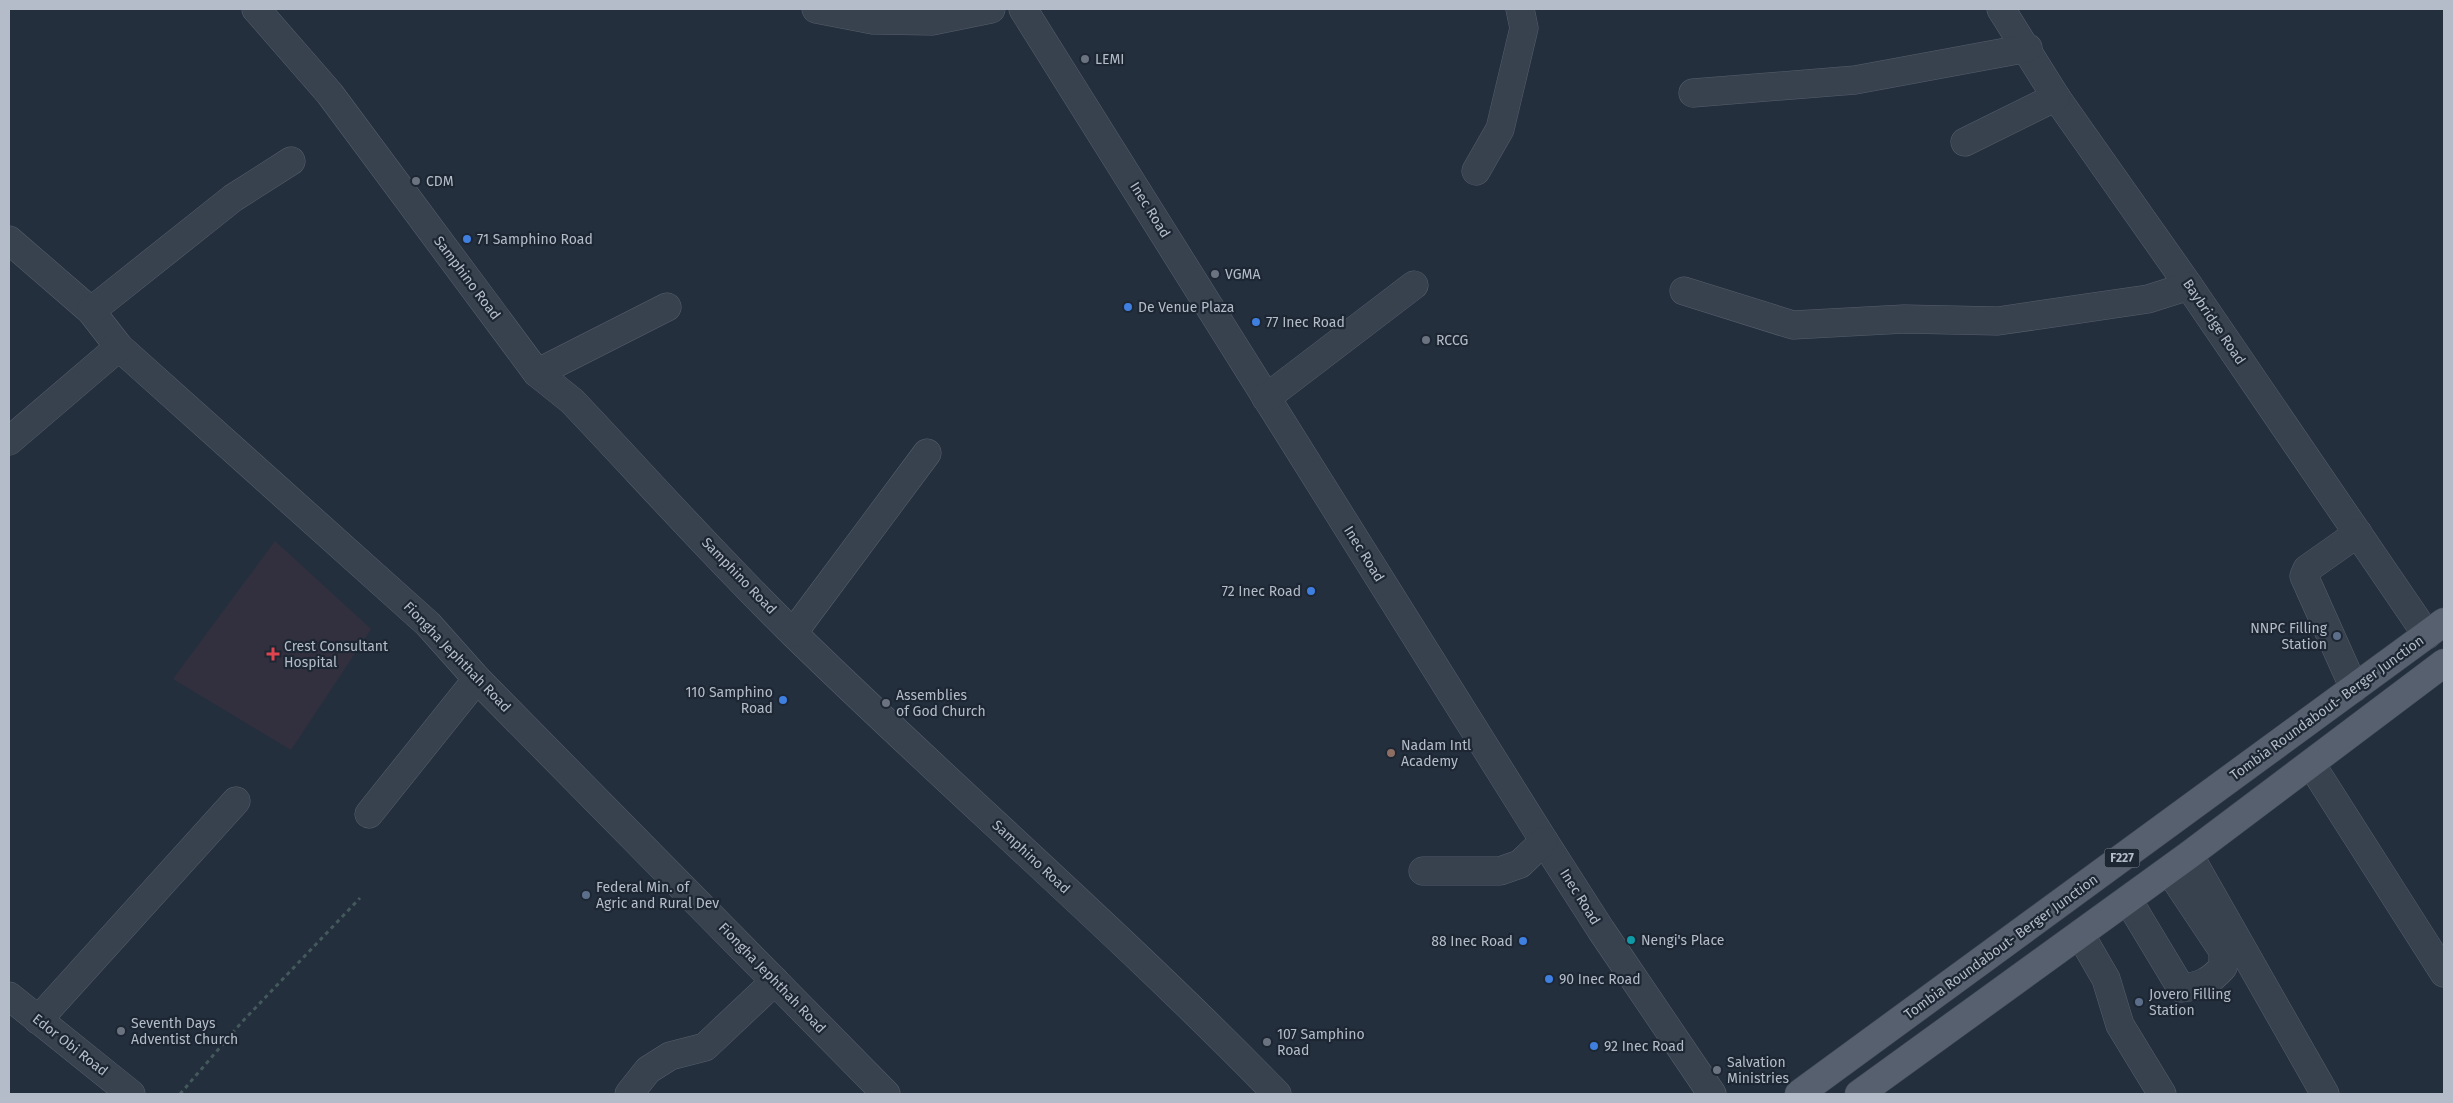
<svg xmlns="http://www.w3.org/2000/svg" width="2453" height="1103" font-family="'Fira Sans',sans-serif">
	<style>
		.medical { fill: #32303f }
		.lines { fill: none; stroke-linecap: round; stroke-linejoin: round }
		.minor-casing { stroke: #565f6c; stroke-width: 29 }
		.major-casing { stroke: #414a57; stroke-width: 29 }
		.path { stroke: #44595c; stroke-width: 3; stroke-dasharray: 4 4; stroke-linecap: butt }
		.minor { stroke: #38414e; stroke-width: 28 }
		.major { stroke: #56606e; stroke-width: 28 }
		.worship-dot { fill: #6b7280; stroke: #1d2633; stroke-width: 2 }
		.shop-dot { fill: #3f7fe0; stroke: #1d2633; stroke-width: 2 }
		.service-dot { fill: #5c6f8a; stroke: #1d2633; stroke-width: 2 }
		.health-dot { fill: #e0444e; stroke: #1d2633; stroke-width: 2 }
		.education-dot { fill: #8d6e63; stroke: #1d2633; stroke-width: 2 }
		.culture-dot { fill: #0f9aa8; stroke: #1d2633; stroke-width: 2 }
		.labels { text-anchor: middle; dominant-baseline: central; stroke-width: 4.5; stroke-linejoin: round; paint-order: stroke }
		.shield { fill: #1d2633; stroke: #878f9c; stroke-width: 1 }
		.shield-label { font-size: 12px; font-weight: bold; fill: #b4bcc9 }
		.poi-label { font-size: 14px; fill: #b4bcc9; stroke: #1d2633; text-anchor: start }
		.street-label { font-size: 14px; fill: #b4bcc9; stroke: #1d2633 }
	</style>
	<rect width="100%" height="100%" fill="#242f3e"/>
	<polygon class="medical" points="275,541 371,629 291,750 173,679"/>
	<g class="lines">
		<g class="minor-casing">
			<g id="minor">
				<path d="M 256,9 L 330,94 L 537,373 L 572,401 C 646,479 718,560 795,635 C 954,790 1122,935 1277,1094"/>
				<polyline points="816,9 873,20 932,21 991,9"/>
				<polyline points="1023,9 1544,841 1601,930 1712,1094"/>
				<polyline points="2001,9 2056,97 2189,286 2427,635"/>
				<polyline points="1693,93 1855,80 2028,48"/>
				<polyline points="1965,142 2056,97"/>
				<polyline points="1476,171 1500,129 1524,28 1520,9"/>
				<polyline points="9,240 91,311 119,347 428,624 477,679 886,1094"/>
				<polyline points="1684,291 1793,325 1904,319 1998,321 2148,299 2189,286"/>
				<polyline points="91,311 233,198 291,161"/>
				<polyline points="537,373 667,307"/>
				<polyline points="1266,398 1414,285"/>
				<polyline points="9,441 119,347"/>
				<polyline points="793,633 927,453"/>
				<polyline points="2354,688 2304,576 2307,569 2358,533"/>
				<polyline points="2311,764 2444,973"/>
				<polyline points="369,814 477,679"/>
				<polyline points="2189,855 2325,1094"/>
				<polyline points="1423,871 1500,871 1520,864 1544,841"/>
				<path d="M 2128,900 L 2181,988 C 2199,987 2211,981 2223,967 L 2223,951 L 2169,870"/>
				<polyline points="2080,934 2106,979 2120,1025 2162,1094"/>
				<polyline points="9,996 131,1094"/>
				<polyline points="38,1020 236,801"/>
				<polyline points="629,1094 648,1070 670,1056 705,1047 775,981"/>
			</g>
		</g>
		<g class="major-casing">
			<g id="major">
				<polyline points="1799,1094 2444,622"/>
				<polyline points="1859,1094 2189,855 2444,663"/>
			</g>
		</g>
		<polyline class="path" points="180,1094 241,1023 360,898"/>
		<use href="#minor" class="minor"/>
		<use href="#major" class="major"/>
	</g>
	<g class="worship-dot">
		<circle cx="1085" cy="59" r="5"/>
		<circle cx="416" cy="181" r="5"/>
		<circle cx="1215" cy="274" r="5"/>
		<circle cx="1426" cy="340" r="5"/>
		<circle cx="886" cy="703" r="5"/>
		<circle cx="121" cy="1031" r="5"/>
		<circle cx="1267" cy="1042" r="5"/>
		<circle cx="1717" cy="1070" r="5"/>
	</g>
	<g class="shop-dot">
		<circle cx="467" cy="239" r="5"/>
		<circle cx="1128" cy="307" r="5"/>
		<circle cx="1256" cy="322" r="5"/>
		<circle cx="1311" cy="591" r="5"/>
		<circle cx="783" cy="700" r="5"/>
		<circle cx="1523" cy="941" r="5"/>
		<circle cx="1549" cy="979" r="5"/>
		<circle cx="1594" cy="1046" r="5"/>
	</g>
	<g class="service-dot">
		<circle cx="2337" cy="636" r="5"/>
		<circle cx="586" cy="895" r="5"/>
		<circle cx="2139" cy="1002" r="5"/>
	</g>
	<path class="health-dot" d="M270.5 646.5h5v5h5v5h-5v5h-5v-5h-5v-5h5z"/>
	<circle class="education-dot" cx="1391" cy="753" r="5"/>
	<circle class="culture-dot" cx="1631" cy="940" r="5"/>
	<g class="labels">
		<rect class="shield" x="2104.5" y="848.5" width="35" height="19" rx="4"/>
		<g class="shield-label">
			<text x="2122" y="858">F227</text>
		</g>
		<g class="poi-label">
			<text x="1095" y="59">LEMI</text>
			<text x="426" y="181">CDM</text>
			<text x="477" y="239">71 Samphino Road</text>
			<text x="1225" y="274">VGMA</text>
			<text x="1138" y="307">De Venue Plaza</text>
			<text x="1266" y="322">77 Inec Road</text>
			<text x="1436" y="340">RCCG</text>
			<text x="1301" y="591" text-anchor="end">72 Inec Road</text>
			<text x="2327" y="628" text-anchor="end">NNPC Filling<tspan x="2327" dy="16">Station</tspan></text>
			<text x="284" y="646">Crest Consultant<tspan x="284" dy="16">Hospital</tspan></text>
			<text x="773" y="692" text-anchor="end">110 Samphino<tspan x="773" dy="16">Road</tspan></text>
			<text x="896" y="695">Assemblies<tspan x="896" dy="16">of God Church</tspan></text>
			<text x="1401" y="745">Nadam Intl<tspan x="1401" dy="16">Academy</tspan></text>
			<text x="596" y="887">Federal Min. of<tspan x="596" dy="16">Agric and Rural Dev</tspan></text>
			<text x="1641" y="940">Nengi's Place</text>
			<text x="1513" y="941" text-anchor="end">88 Inec Road</text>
			<text x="1559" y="979">90 Inec Road</text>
			<text x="2149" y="994">Jovero Filling<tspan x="2149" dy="16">Station</tspan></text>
			<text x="131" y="1023">Seventh Days<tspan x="131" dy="16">Adventist Church</tspan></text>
			<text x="1277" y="1034">107 Samphino<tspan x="1277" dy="16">Road</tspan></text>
			<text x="1604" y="1046">92 Inec Road</text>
			<text x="1727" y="1062">Salvation<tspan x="1727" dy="16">Ministries</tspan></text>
		</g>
		<g class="street-label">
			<text transform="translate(1150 210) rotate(58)">Inec Road</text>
			<text transform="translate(467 278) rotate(53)">Samphino Road</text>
			<text transform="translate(2214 322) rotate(56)">Baybridge Road</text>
			<text transform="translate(1364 554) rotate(58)">Inec Road</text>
			<text transform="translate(739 576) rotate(46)">Samphino Road</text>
			<text transform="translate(457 657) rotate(46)">Fiongha Jephthah Road</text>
			<text transform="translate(2327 708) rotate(-36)">Tombia Roundabout- Berger Junction</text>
			<text transform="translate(1031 857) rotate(43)">Samphino Road</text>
			<text transform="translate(1580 897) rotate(58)">Inec Road</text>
			<text transform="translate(2001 947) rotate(-36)">Tombia Roundabout- Berger Junction</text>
			<text transform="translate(772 978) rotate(46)">Fiongha Jephthah Road</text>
			<text transform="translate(70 1045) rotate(38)">Edor Obi Road</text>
		</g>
	</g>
	<rect width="2453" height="1103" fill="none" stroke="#b4bcc9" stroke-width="20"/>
</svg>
